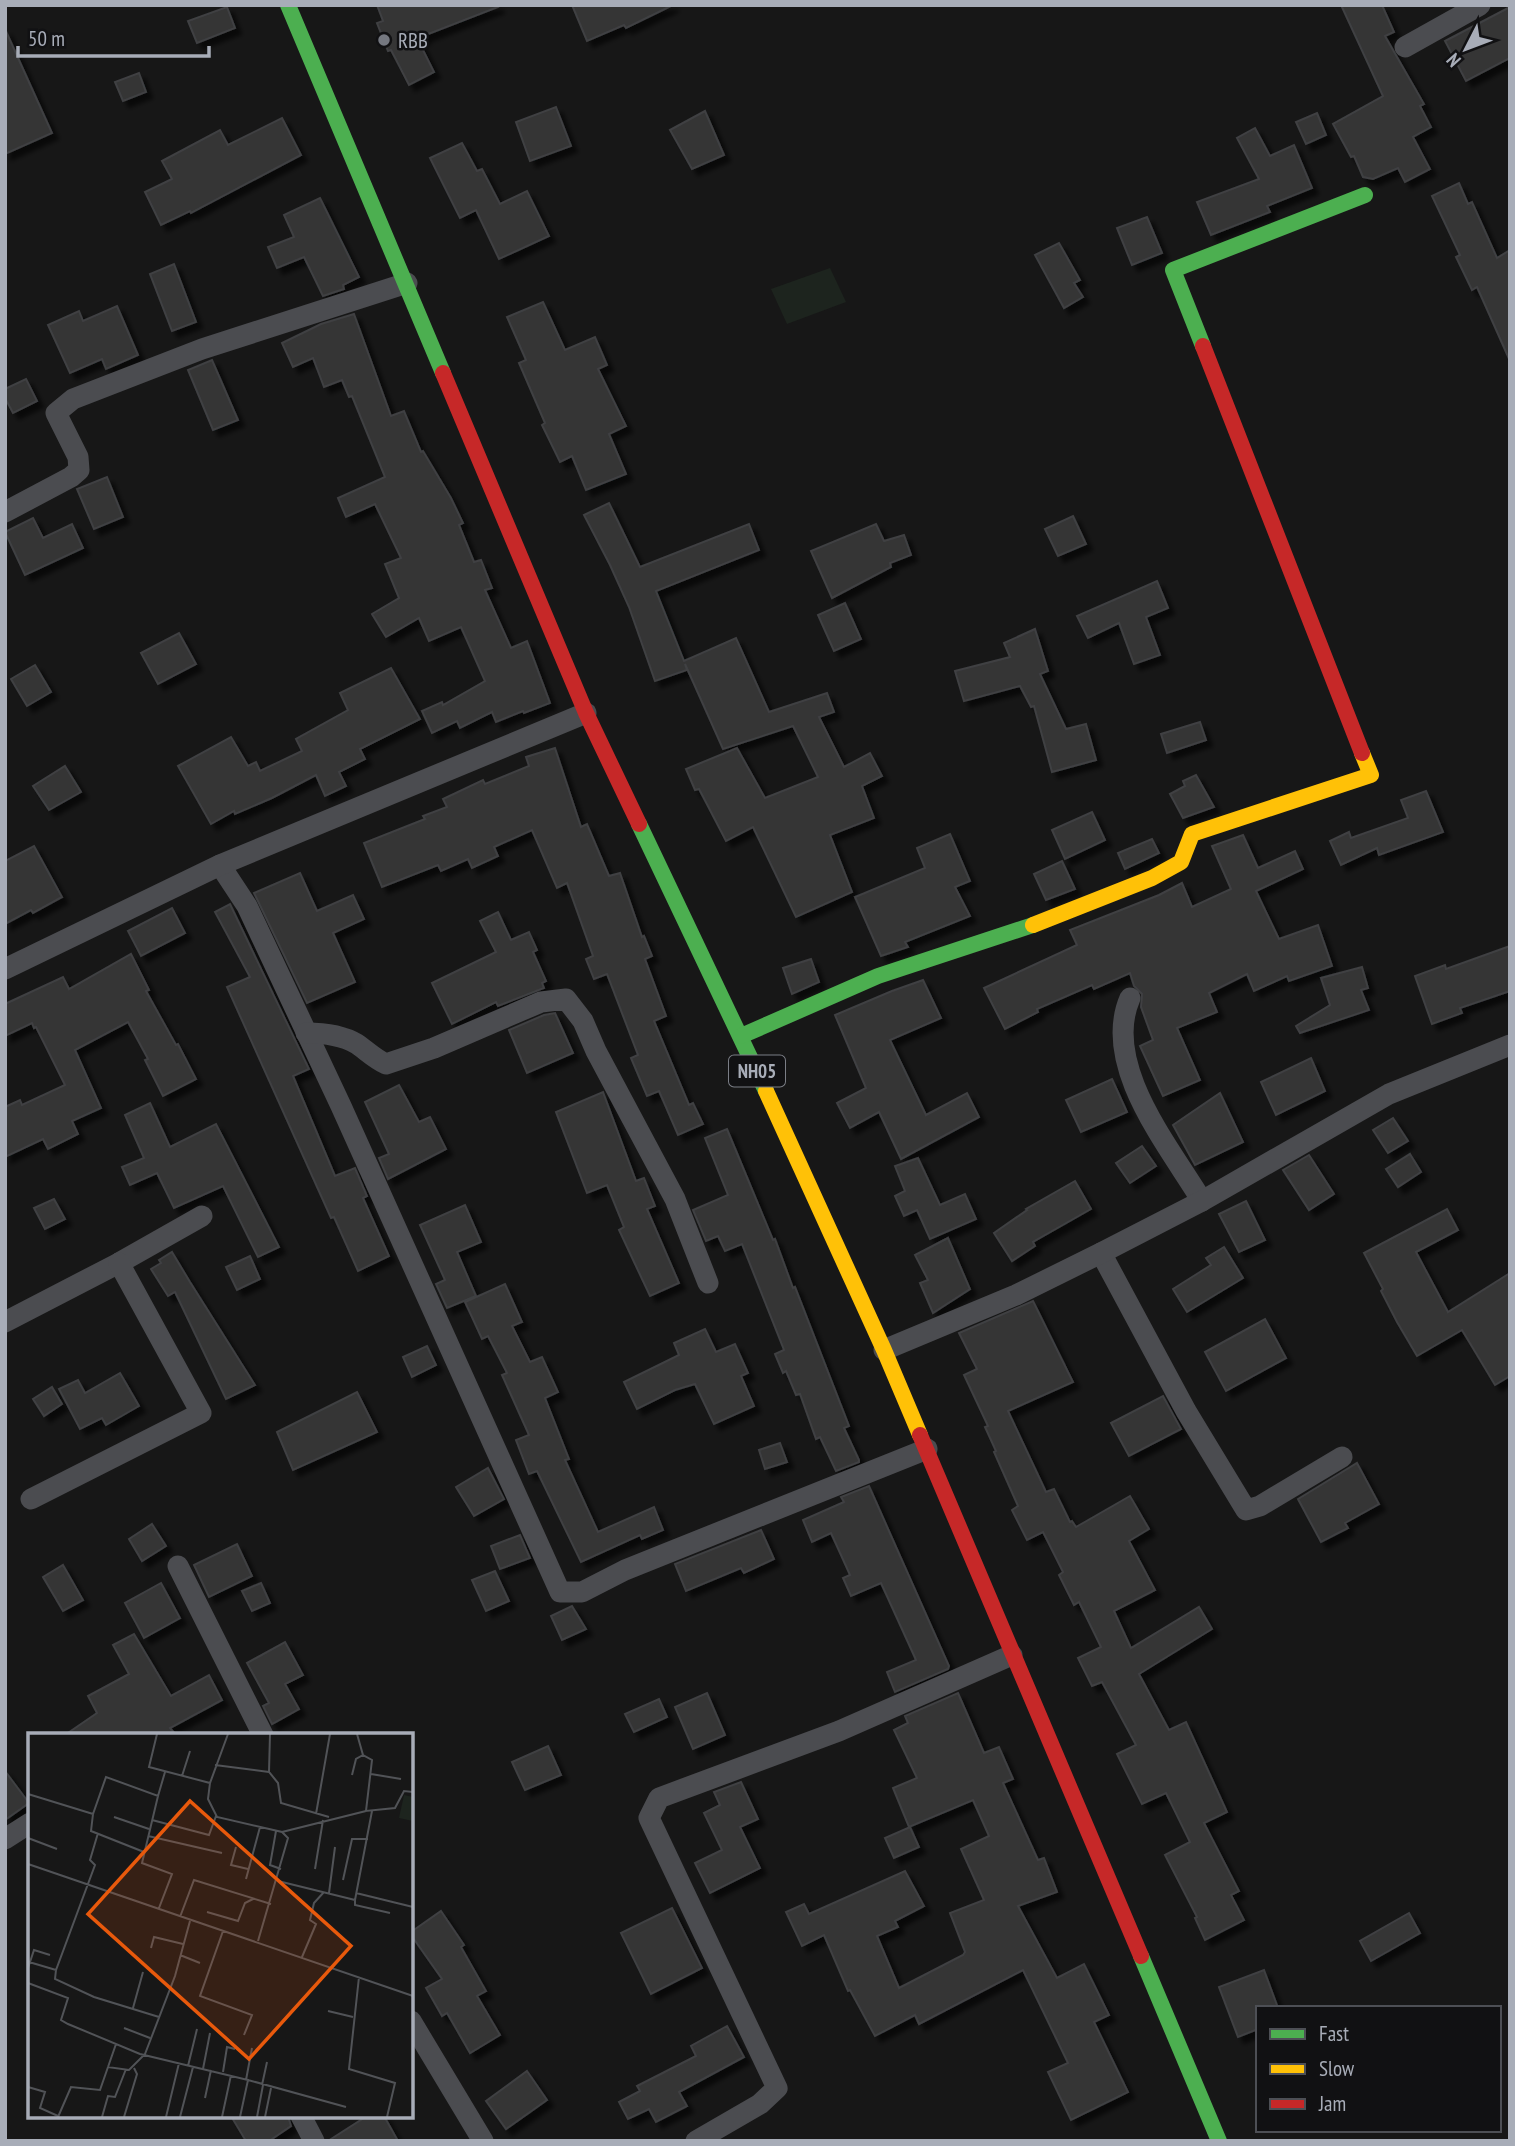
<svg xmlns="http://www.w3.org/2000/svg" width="1515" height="2146" font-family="'PT Sans Narrow',sans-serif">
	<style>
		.green { fill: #1d241e }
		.building { fill: #353536; stroke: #3f4043; stroke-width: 2; filter: url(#shadow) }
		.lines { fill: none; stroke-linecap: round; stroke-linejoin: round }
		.street { stroke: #4b4c50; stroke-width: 21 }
		.fast { stroke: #4caf50; stroke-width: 16 }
		.slow { stroke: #ffc107; stroke-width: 16 }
		.jam { stroke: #c62828; stroke-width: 16 }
		.poi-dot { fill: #757880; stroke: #111113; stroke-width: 2.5 }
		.labels { text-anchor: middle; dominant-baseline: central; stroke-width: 5; stroke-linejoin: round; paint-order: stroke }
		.shield { fill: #111113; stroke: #7b7e86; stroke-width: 2 }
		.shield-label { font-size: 19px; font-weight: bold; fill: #a8adb8 }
		.poi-label { font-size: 21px; fill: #a8adb8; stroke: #111113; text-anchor: start }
		.inset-road { fill: none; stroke: #515357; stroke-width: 2 }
		.view { fill: #e8590c; fill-opacity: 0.15; stroke: #e8590c; stroke-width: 3.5 }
		.inset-edge { fill: none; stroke: #a8adb8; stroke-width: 3.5 }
	</style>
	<defs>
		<filter id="shadow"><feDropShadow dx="6" dy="6" stdDeviation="2" flood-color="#0009"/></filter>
	</defs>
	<rect width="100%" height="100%" fill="#171717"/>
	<polygon class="green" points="830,268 846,302 787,324 771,289"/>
	<g class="building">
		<polygon points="377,5 497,5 498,7 423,36 424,38 418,40 434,72 409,85 391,50 388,51 377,23 383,21"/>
		<polygon points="572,5 673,5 626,28 624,25 587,41"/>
		<polygon points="1341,5 1382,5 1394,32 1385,36 1424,104 1420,106 1431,127 1413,137 1430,169 1405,182 1398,168 1373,179 1363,177 1354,156 1351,157 1333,124 1383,96"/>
		<polygon points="227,7 235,28 197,43 188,21"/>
		<polygon points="1510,7 1510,58 1466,81 1445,41"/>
		<polygon points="5,29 52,133 5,154"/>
		<polygon points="139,73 146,92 123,101 115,82"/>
		<polygon points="556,107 571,146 530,161 516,122"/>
		<polygon points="705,111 724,155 692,169 670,130"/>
		<polygon points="1317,113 1326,135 1306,144 1296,122"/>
		<polygon points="282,118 301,155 191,213 190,211 161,225 145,192 172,179 162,161 220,130 228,145"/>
		<polygon points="1255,128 1270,156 1294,145 1312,188 1267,206 1270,212 1211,235 1197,202 1259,179 1237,138"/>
		<polygon points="462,143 477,171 482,169 500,204 527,191 549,236 499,259 476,210 460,218 430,158"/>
		<polygon points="1459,183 1468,204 1472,202 1497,258 1510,250 1510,361 1477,287 1472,290 1456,257 1460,255 1432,196"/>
		<polygon points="320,198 359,277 343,285 344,289 323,296 304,257 277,268 268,247 294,237 284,215"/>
		<polygon points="1147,217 1162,253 1132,265 1117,228"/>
		<polygon points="1059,243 1080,280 1074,283 1083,297 1064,308 1035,255"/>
		<polygon points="174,264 196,322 172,331 150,274"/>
		<polygon points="543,302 565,350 595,337 607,365 598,369 626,426 609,434 626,474 586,490 572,456 560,462 542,425 545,423 519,363 526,360 507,317"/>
		<polygon points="117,306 138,355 106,369 102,359 70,373 48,325 79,311 83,321"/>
		<polygon points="354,314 391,416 404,411 421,452 423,451 451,498 463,523 459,525 474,562 481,560 492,588 485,590 511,648 527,641 550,703 524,713 523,711 496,722 492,712 460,728 457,721 432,733 422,711 442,702 443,705 485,681 461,627 429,641 419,618 386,637 372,614 399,598 385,564 401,558 375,504 346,517 338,498 385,477 352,396 349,397 342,380 324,387 313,358 293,367 282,343 321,324"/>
		<polygon points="212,360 238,420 213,430 188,370"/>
		<polygon points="26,379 37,401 13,413 5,398 5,389"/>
		<polygon points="107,477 123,517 94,529 77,489"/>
		<polygon points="609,503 640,567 749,524 759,550 656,591 684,661 736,638 769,712 827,693 834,712 819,717 844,767 870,753 882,776 862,786 874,818 830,835 852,892 796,917 753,827 726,841 699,789 695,790 686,769 737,748 765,798 818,777 793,726 723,749 685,664 687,670 655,681 629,607 610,565 584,515"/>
		<polygon points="1073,516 1086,544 1058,556 1045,529"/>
		<polygon points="33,518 43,538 72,524 83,548 25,575 5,532"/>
		<polygon points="876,524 884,541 904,535 911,555 890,563 891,567 832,598 811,551"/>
		<polygon points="1157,581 1168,608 1146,617 1160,655 1134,664 1119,623 1088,638 1077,616"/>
		<polygon points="845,603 861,639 834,651 818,615"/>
		<polygon points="1035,629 1048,671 1040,674 1066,729 1086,724 1096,760 1052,772 1034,706 1031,707 1020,686 964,701 955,671 1010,657 1004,643"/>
		<polygon points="179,633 196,664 158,684 141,653"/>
		<polygon points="35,665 51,692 27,706 11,679"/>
		<polygon points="391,668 420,719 360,749 365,759 339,772 346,786 325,796 316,775 272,798 235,814 234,811 211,824 178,766 231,737 248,766 256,762 260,771 302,751 296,739 348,710 340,693"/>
		<polygon points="1200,722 1206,740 1167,753 1161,734"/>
		<polygon points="555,748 581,827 587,824 609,876 620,873 642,937 644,936 652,956 645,959 666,1016 654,1021 689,1105 693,1103 703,1124 678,1135 659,1091 647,1096 631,1058 638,1055 607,974 594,979 586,959 593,956 567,883 557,888 532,830 494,847 498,856 472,868 468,859 441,871 438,865 382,887 364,843 425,819 423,816 447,807 443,799 483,780 485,784 529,766 526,757"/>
		<polygon points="65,766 81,792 49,810 33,786"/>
		<polygon points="1196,775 1214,807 1183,818 1170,794 1185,786 1183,781"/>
		<polygon points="1426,791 1443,832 1379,855 1377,848 1341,865 1330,841 1349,832 1351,838 1408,818 1401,800"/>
		<polygon points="1092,812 1105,840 1065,859 1052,830"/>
		<polygon points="950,834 970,881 955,887 970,916 905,942 908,947 881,956 855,897 925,868 917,848"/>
		<polygon points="1243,835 1258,868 1295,851 1303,869 1256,891 1279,939 1318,925 1332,966 1289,981 1287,976 1254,991 1247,974 1209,993 1217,1012 1177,1028 1200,1080 1163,1096 1140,1046 1153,1040 1141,1007 1142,994 1134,986 1130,973 1094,989 1092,985 1037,1009 1038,1012 1005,1029 984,988 1077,945 1070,930 1159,895 1182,883 1192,907 1231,889 1212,846"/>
		<polygon points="1152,839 1159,853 1125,869 1118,853"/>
		<polygon points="34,846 62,897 33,913 31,910 5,924 5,861"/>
		<polygon points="1062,861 1075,889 1046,900 1034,874"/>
		<polygon points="300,873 317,911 353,895 364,919 333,933 355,982 307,1003 254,893"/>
		<polygon points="230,904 309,1069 293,1076 335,1176 355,1168 367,1196 363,1198 389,1256 358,1271 334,1217 331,1218 227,987 250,977 215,912"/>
		<polygon points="172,908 185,933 141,956 128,931"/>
		<polygon points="498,912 511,940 529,932 537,950 533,952 546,981 542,983 544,988 498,1006 496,1002 452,1024 432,983 496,952 480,921"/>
		<polygon points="1510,946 1510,991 1460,1008 1462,1013 1432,1024 1415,976 1445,965 1446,969"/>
		<polygon points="131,954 149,990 146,991 176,1045 178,1044 196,1079 163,1096 145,1060 148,1059 128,1022 75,1050 101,1108 72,1121 78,1134 48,1149 43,1139 5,1157 5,1107 20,1100 22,1105 65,1085 36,1027 34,1028 32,1023 5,1036 5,1004 63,977 69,989"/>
		<polygon points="811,959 819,982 792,994 783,968"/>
		<polygon points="1362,967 1368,988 1361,990 1369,1010 1300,1033 1296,1026 1330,1005 1321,978"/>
		<polygon points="923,980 941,1018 890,1040 926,1115 967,1093 979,1117 901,1159 879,1112 850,1128 837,1103 866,1088 835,1015 892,991"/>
		<polygon points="555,1013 573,1053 527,1073 509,1030 544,1015"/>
		<polygon points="1311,1058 1325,1091 1276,1115 1261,1082"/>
		<polygon points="1112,1079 1127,1112 1081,1132 1066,1100"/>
		<polygon points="399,1085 419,1122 430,1117 446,1149 388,1179 379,1158 389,1154 365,1102"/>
		<polygon points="603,1092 636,1181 644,1178 655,1206 647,1209 679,1283 650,1296 619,1230 624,1227 607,1185 587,1193 556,1112"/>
		<polygon points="1220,1093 1243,1142 1195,1165 1173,1125"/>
		<polygon points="150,1103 170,1147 216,1124 279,1247 258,1257 223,1186 174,1208 157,1173 130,1185 122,1167 144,1158 125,1115"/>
		<polygon points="1393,1118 1408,1141 1388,1153 1373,1130"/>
		<polygon points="727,1129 773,1240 775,1239 793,1288 795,1287 849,1426 844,1428 859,1460 859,1462 836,1471 820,1437 816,1439 800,1394 796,1395 786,1371 783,1373 775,1354 784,1350 742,1244 725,1251 718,1236 706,1241 693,1210 728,1195 705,1138"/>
		<polygon points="1142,1146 1156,1166 1130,1183 1116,1163"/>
		<polygon points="1410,1154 1421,1172 1398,1187 1386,1169"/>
		<polygon points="1309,1155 1334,1194 1309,1210 1283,1170"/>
		<polygon points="918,1158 940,1205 965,1194 976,1219 930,1239 917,1210 904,1216 895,1196 905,1191 895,1166"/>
		<polygon points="1075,1181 1091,1209 1033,1242 1035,1246 1012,1261 994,1233 1027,1210 1026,1209"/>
		<polygon points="54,1199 65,1219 45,1229 34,1208"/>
		<polygon points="1246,1201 1265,1240 1239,1252 1219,1214"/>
		<polygon points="465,1205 481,1242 457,1252 476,1296 447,1308 436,1284 445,1280 420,1225"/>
		<polygon points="1447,1209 1458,1230 1416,1252 1448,1312 1510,1273 1510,1376 1495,1385 1462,1330 1417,1356 1397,1322 1381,1291 1383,1289 1364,1253"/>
		<polygon points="948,1238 970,1289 933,1313 920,1283 928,1280 915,1255"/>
		<polygon points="1224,1247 1243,1278 1187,1312 1173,1289 1211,1265 1206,1258"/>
		<polygon points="172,1252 190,1282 255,1385 226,1399 175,1292 168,1296 151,1269 161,1263 159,1260"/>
		<polygon points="250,1256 260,1279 237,1290 226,1267"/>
		<polygon points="505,1284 522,1322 512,1326 530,1362 542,1357 558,1392 545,1398 569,1459 565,1460 598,1532 654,1507 663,1530 642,1539 640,1535 581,1562 537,1471 529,1474 516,1440 529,1435 502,1375 507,1373 488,1336 482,1339 465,1302"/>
		<polygon points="1033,1301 1073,1382 1008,1411 1046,1492 1054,1489 1070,1522 1072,1521 1076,1527 1130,1496 1149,1529 1129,1541 1155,1590 1114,1611 1131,1648 1199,1607 1212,1629 1139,1674 1169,1730 1186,1722 1227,1812 1204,1823 1239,1891 1231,1895 1244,1920 1205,1940 1195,1918 1197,1917 1165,1855 1190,1842 1166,1793 1142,1804 1117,1754 1136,1745 1102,1682 1092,1686 1078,1658 1101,1647 1079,1602 1074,1605 1059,1575 1063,1572 1043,1532 1027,1540 1012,1510 1018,1506 994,1452 996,1451 985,1427 988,1426 964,1375 977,1369 959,1333"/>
		<polygon points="1265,1319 1286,1358 1226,1391 1205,1352"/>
		<polygon points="705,1329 716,1352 735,1344 748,1373 741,1376 754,1406 714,1424 695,1384 675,1390 637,1409 624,1382 679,1355 674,1343"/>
		<polygon points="427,1346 436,1365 412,1377 403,1357"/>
		<polygon points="120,1373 139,1406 106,1425 102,1418 80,1429 59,1389 78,1380 85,1393"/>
		<polygon points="52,1387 62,1404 44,1416 33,1399"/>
		<polygon points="357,1392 377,1432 293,1470 277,1432"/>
		<polygon points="1163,1396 1181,1429 1129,1456 1111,1423"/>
		<polygon points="780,1443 787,1462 765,1469 759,1450"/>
		<polygon points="1357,1463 1379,1504 1345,1523 1348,1528 1321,1542 1298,1499"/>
		<polygon points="488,1468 504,1499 474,1516 456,1487"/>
		<polygon points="869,1486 949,1666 948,1669 895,1692 887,1672 916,1660 881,1583 851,1596 843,1578 850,1575 831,1533 812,1542 803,1520 844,1502 841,1497"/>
		<polygon points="152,1524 166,1546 142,1561 129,1539"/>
		<polygon points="761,1530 774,1559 744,1573 741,1568 686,1591 675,1564"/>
		<polygon points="520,1535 530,1558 500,1569 491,1546"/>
		<polygon points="237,1544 252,1576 209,1597 194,1565"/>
		<polygon points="63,1565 83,1600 63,1611 43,1577"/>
		<polygon points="495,1571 509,1601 486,1611 472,1580"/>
		<polygon points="161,1583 180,1618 144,1638 125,1603"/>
		<polygon points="261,1583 270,1603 252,1611 242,1591"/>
		<polygon points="572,1606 586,1629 562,1640 551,1616"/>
		<polygon points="134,1634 171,1696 209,1675 222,1700 170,1728 176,1735 65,1735 97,1713 88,1696 129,1674 113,1645"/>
		<polygon points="285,1642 303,1675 285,1684 299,1709 272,1724 263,1706 269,1703 247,1663"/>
		<polygon points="707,1693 725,1735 693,1749 675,1707"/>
		<polygon points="958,1693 984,1753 999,1747 1013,1779 1003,1783 1038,1860 1044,1858 1057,1892 1018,1906 1057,1978 1084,1964 1109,2015 1094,2022 1128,2092 1071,2120 1048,2072 1068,2063 1023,1970 919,2024 915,2015 875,2036 850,1990 848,1991 824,1935 802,1946 786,1912 804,1904 809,1914 905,1871 924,1906 895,1921 898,1927 877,1936 899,1988 963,1955 965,1952 950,1913 984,1900 961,1849 989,1836 973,1800 909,1827 893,1788 917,1778 894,1730 908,1723 905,1716"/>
		<polygon points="659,1699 667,1717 634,1732 625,1714"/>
		<polygon points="548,1746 561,1775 525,1790 512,1762"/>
		<polygon points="5,1771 29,1803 5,1820"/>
		<polygon points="741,1782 758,1819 740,1827 760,1868 710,1893 695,1863 722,1850 704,1813 720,1805 714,1792"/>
		<polygon points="910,1827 919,1847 894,1858 885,1838"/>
		<polygon points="672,1908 702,1968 651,1994 621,1933"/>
		<polygon points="441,1911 464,1945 461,1947 486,1991 477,1996 500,2035 470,2053 447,2013 442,2016 426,1988 442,1979 411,1935 411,1932"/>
		<polygon points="1409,1913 1420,1933 1371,1961 1360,1941"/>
		<polygon points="1264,1970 1278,2008 1258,2008 1258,2029 1238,2037 1219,1987"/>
		<polygon points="727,2026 744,2057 679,2092 687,2106 656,2122 649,2109 628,2119 619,2102 640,2091 637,2086 696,2056 691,2046"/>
		<polygon points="527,2071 547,2100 506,2129 486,2101"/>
		<polygon points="231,2116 288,2116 291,2126 269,2141 246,2141"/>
		<polygon points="367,2116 384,2116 398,2141 328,2141"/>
	</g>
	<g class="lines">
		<g class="street">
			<polyline points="1405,47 1480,5"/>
			<polyline points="5,512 71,477 79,470 78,457 56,413 73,399 202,349 407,283"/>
			<polyline points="220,865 247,906 341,1106 560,1592 582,1592 625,1570 927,1449"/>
			<polyline points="5,969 220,865 586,713"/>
			<path d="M 1130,998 C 1101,1065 1169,1146 1202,1201"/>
			<path d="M 306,1033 C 323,1033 342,1035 357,1044 C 367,1051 375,1059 386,1064 L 434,1048 L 541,1002 L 566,999 L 583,1021 L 596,1051 L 675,1199 L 708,1283"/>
			<polyline points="1101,1253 1186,1411 1246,1510 1260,1506 1342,1457"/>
			<polyline points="5,1322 119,1263 202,1216"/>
			<polyline points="884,1350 1016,1295 1101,1253 1202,1201 1389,1094 1510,1045"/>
			<polyline points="31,1499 201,1413 119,1263"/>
			<polyline points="178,1566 263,1735"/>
			<polyline points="5,1839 30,1823"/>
			<polyline points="411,2021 483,2141"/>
			<polyline points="301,2116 314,2141"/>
			<polyline points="696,2141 760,2104 777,2088 649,1818 659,1798 839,1731 1012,1655"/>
		</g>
		<g class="fast">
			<polyline points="288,5 443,373"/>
			<polyline points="1203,346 1173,270 1365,195"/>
			<polyline points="639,824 766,1091"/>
			<polyline points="741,1036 878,976 1033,925"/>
			<polyline points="1141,1956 1219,2141"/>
		</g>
		<g class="slow">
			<polyline points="1033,925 1152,878 1181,862 1192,834 1371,775 1362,753"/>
			<polyline points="766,1091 884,1350 920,1435"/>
		</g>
		<g class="jam">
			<polyline points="1203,346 1362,753"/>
			<polyline points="443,373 586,713 639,824"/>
			<polyline points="920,1435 1141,1956"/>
		</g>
	</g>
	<circle class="poi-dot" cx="384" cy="40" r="7"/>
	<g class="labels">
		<rect class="shield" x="729" y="1055.5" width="56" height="31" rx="5"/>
		<g class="shield-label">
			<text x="757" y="1071">NH05</text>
		</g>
		<g class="poi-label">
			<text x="398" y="40">RBB</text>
		</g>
	</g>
	<g transform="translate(28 1733)">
		<rect width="385" height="385" fill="#171717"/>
		<path d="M 376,62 L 385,64 L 385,88 L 371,85 Z" fill="#1d241e"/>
		<path class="inset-road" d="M 129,1 L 121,34 L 182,50 L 200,1M 242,1 L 241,39 L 250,50 L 253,70 L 301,84M 329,1 L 335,22 L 344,27 L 338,78 L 367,75 L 376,58 L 385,59M 187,32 L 241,39M 343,41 L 373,46M 324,42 L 328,26 L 335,22M 154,43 L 162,18M 182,50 L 180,66 L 189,84 L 254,99 L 260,105 L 230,208M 0,61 L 65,81 L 78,44 L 130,63 L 137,39M 130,63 L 114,130 L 144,141 L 131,175M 65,81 L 63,98 L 116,119M 288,81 L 302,1M 86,84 L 121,96M 124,87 L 181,102 L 188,83M 248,98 L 242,132 L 253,136M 254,99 L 338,78M 120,103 L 194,120M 0,105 L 29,116M 208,114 L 203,132 L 220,136M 0,131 L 385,263M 287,136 L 295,87M 218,146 L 232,94M 315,147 L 324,106 L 340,106M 250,148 L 327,167 L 344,78M 301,160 L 307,114M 328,160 L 385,174M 327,167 L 327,172 L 362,180M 179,179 L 210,188 L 217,170 L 225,166M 152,184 L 166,147 L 243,171M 195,198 L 172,263 L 224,282 L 216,302M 123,215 L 126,204 L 155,211M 152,222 L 172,230M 274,224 L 288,191 L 282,187 L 286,170 L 296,159M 1,229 L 28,237 L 67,132 L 62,127 L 70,100M 0,235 L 6,217 L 22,222M 28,237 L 27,246 L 66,264 L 131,284M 331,244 L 321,336 L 367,350 L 359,384M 0,250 L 40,265 L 33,287 L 40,291 L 112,321 L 220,347 L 212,384M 105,275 L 115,239M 300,278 L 325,284M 96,295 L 122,305M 160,333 L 169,296M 80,334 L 88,311M 175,336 L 182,300M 195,339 L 199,314 L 207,316M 218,347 L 224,315M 220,347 L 318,374M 234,352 L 239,329M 0,354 L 17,359 L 12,375 L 30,383M 177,365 L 183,337M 30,384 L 43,354 L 72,357 L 80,334 L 101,337 L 117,321 L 147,243 L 162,188M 74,384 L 80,363 L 87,364 L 98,336M 96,384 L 109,341 L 106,335M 138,384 L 151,330M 152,384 L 165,334M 194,384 L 203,342M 229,384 L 235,352M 237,384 L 243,355"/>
		<path class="view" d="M 162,68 L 323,213 L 221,326 L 60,181 Z"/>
		<rect width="385" height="385" class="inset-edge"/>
	</g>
	<rect width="1515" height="2146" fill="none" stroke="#a8adb8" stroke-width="14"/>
	<rect x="1256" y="2006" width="245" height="126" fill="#111113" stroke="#4d4f55" stroke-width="2"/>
	<rect x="1270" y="2029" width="35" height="10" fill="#4caf50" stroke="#4d4f55" stroke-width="2"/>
	<text x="1319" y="2041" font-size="21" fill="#a8adb8">Fast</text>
	<rect x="1270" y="2064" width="35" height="10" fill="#ffc107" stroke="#4d4f55" stroke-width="2"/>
	<text x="1319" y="2076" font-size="21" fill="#a8adb8">Slow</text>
	<rect x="1270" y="2099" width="35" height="10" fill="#c62828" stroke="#4d4f55" stroke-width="2"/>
	<text x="1319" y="2111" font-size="21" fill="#a8adb8">Jam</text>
	<g transform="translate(1466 49) rotate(228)" stroke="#111113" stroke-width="5" paint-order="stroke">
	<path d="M0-5L12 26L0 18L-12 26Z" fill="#a8adb8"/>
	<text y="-10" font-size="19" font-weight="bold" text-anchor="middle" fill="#a8adb8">N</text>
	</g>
	<path d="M18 46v10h191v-10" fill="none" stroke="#a8adb8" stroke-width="3.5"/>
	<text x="28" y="46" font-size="21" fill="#a8adb8" stroke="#111113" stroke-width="5" paint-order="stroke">50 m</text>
</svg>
